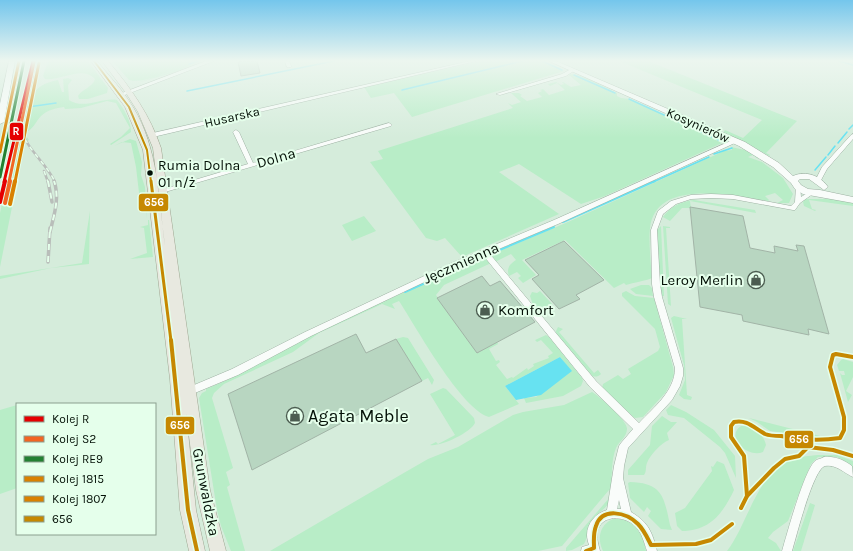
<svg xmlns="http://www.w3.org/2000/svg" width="853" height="551" font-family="Karla,sans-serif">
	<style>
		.green { fill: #b8edc7 }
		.water { fill: #67e2f1 }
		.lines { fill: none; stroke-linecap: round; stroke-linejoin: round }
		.stream-far1 { stroke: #67e2f1; stroke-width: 1.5 }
		.stream { stroke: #67e2f1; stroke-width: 2 }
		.building { fill: #b8d6c1; stroke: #a2b4a7 }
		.street-casing { stroke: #9db0a2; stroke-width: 1 }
		.secondary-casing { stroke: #9db0a2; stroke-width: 1 }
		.primary-casing { stroke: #9ea691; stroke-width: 1 }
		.street { fill: #f9fcfa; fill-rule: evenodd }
		.secondary { fill: #f9fcfa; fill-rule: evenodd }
		.primary { fill: #e8e9e0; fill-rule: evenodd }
		.rail-far1-casing { stroke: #b9beba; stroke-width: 2.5 }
		.rail-casing { stroke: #b9beba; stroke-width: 3.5 }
		.rail-far1 { stroke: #e5ffeb; stroke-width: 1.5; stroke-dasharray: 4.5; stroke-linecap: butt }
		.rail { stroke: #e5ffeb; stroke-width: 2; stroke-dasharray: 6; stroke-linecap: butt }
		.bus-1-far2-casing { stroke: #e5ffeb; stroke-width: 4 }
		.bus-1-far1-casing { stroke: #e5ffeb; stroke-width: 6 }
		.bus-1-casing { stroke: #e5ffeb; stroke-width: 7 }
		.bus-1-far2 { stroke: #c68801; stroke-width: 2 }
		.bus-1-far1 { stroke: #c68801; stroke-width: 3 }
		.bus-1 { stroke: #c68801; stroke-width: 4 }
		.rail-1-far1-casing { stroke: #e5ffeb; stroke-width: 5 }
		.rail-1-casing { stroke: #e5ffeb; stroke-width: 7 }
		.rail-2-far1-casing { stroke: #e5ffeb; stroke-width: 5 }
		.rail-2-casing { stroke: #e5ffeb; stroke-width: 7 }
		.rail-3-casing { stroke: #e5ffeb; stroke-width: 5 }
		.rail-4-far1-casing { stroke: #e5ffeb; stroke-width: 5 }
		.rail-4-casing { stroke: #e5ffeb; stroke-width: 7 }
		.rail-5-casing { stroke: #e5ffeb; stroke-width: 5 }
		.rail-1-far1 { stroke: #e50000; stroke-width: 3 }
		.rail-1 { stroke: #e50000; stroke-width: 4 }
		.rail-2-far1 { stroke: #f26522; stroke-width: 3 }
		.rail-2 { stroke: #f26522; stroke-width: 4 }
		.rail-3 { stroke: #238132; stroke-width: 3 }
		.rail-4-far1 { stroke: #d98101; stroke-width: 3 }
		.rail-4 { stroke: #d98101; stroke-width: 4 }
		.rail-5 { stroke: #d98101; stroke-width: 3 }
		.bus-dot { fill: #031006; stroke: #e5ffeb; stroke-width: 1.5 }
		.labels { text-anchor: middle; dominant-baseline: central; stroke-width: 4; stroke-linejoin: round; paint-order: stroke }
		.far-street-label { font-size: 13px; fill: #031006; stroke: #e5ffeb }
		.bus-label { font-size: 14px; fill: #031006; stroke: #e5ffeb; text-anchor: start }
		.street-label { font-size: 15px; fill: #031006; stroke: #e5ffeb }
		.poi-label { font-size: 15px; fill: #031006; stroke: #e5ffeb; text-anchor: end }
		.near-poi-label { font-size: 18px; fill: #031006; stroke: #e5ffeb; text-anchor: start }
		.line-badge { stroke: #e5ffeb; stroke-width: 1.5 }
		.badge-label { font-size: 11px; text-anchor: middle; font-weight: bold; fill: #fff }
	</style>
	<rect width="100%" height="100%" fill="#d5ecdb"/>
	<g class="green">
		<path d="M 48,61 L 88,61 L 108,88 L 107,93 L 88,99 L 79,99 L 78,96 C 82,89 93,87 95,79 C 82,65 61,81 45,79 L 43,76 Z"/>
		<path d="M 112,61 L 202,61 L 178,70 L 205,61 L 175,72 L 137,83 L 176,70 C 162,73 144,84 129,80 Z"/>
		<polygon points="480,61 539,61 564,71 412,117 394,93 371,98 364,87"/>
		<polygon points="619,61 648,61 797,121 766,153 770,155 769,156 753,147 723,133 725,130 743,138 762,120"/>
		<path d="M 570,74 C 583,74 604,87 617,93 L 617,96 L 621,98 L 630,99 L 722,143 L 605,196 L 581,204 L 519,164 L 499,172 L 559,214 L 462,257 L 445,238 L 437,241 L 426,238 L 370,162 L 383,159 L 378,151 L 513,108 L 508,103 L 512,105 L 521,102 L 511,93 L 519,93 L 522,95 L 520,96 L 527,101 L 542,97 L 538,93 L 542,91 L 540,90 L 543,89 L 549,95 L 565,90 L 557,83 L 550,86 L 548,84 L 556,82 L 561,85 L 564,84 L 562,82 L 563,82 L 571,87 L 581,85 L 569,75 Z"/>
		<path d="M 68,78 L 72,80 L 68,85 L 69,100 C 84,110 102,97 117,100 C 124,109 131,120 131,132 L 111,145 L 110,144 L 121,137 L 130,128 L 116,103 L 107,101 L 81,108 L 65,109 L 64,107 C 56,108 47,110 41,116 C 36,121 34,128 28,131 L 26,136 L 29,140 L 25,142 L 0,267 L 0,213 L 19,125 L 20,131 L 23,130 L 28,97 L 29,94 L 34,93 C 39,85 48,82 58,80 L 62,92 L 64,92 L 63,79 Z"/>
		<polygon points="130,139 136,141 142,162 141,175 145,187 147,219 146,210 141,210 136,167 131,143 122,142 114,146"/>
		<path d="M 731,147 L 745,150 L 758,157 L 758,159 L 753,155 L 748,157 L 762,162 L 783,178 L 793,194 L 789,203 L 777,203 L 783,200 L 775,193 L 765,196 L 769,200 L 768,201 C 738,197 666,179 652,219 C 647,231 651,264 652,278 C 649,280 632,283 626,285 L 624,283 L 614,288 L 565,240 L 522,260 L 536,275 L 523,283 L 518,278 L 521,276 L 517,272 L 509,276 C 506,268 510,264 516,260 L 511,254 L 495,262 L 490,255 L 568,222 L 724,151 L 732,150 Z"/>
		<polygon points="804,199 832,199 853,203 853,206 809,200 812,209 816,210 815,211 804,206 803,202"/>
		<path d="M 694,200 L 755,210 L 756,213 L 690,201 L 691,208 L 682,208 L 670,221 L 663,217 C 671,206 680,202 694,200 Z"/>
		<polygon points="90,211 89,264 51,268 0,279 0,276 82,263"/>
		<polygon points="364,216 376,231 352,241 342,225"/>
		<polygon points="148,220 149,220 153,257 130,259 147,253 144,228 140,227 148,225"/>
		<polygon points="661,226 664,296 661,296 660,289 657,230"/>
		<polygon points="663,226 670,227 670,228 666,228 671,306 668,304"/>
		<path d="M 483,256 L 490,263 L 489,264 L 444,285 L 436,295 L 477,352 L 497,342 L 498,344 L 489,349 L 496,361 L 499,360 L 500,362 L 496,365 L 507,379 L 512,377 L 513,378 L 527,368 L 528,370 L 534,366 L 533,364 L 549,358 L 548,356 L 553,353 L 541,340 L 537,342 L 535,340 L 546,335 L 550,338 L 582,378 L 583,381 L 581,386 L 563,396 L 526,403 L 524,398 L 536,397 L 571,371 L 560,357 L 505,386 L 519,404 L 489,417 C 461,409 416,327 399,301 L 392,304 L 395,309 L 382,304 L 319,333 L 293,352 L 224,384 L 214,393 L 212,398 L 233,468 L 226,472 L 230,485 L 227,487 L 245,551 L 231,551 L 221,526 L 217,510 L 199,398 L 202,393 L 206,391 L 206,389 L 236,376 L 313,334 Z"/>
		<polygon points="641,285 649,285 652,288 653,296 636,294 630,289"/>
		<path d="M 540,291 L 553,305 C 542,311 541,315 532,305 L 533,305 L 530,296 L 532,292 L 537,293 Z"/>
		<polygon points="626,291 635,296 654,298 673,367 674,375 666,392 643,417 635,418 630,415 602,389 603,384 618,375 623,379 631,374 628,369 658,351 660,347 655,329 622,296 622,293"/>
		<polygon points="674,316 687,319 682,319 687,395 692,397 691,400 684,399 679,395 685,380 684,365 671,318"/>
		<path d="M 558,327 L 563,329 L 559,332 L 594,373 L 598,370 L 601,374 C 598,377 595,377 592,376 L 555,333 Z"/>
		<polygon points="403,337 408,338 434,380 432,385 428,378 422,381 396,339"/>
		<polygon points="843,359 853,362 853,377 846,391 852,395 848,402 840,373 842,375 845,375 844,371 839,371 837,365 841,360"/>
		<path d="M 443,388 L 446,389 L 474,418 L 475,423 C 470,433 440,447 430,445 L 436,442 L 438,444 L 455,435 L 430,394 Z"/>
		<path d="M 592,392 C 599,396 628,421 627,429 C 627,437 619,441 616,448 C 611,460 612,477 611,491 L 609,490 L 562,546 L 538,551 L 270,551 L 402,474 L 428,459 L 458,447 L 513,415 L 523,412 L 564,405 Z"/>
		<polygon points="17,405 17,488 0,494 0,410"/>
		<polygon points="671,405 686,412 714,430 735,456 736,478 725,453 720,447 684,418 668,415 666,410"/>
		<path d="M 662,416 L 671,422 L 677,422 L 667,433 L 669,440 C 661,443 650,455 647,463 C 645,468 647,471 644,475 L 628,475 L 628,470 L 650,445 L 652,426 Z"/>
		<polygon points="749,418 832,439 824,439 770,431 757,422"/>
		<path d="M 741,426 C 753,425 763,433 766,445 L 763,452 C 747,459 725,436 741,426 Z"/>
		<path d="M 818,455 L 837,455 L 853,461 L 853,469 L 837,457 L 818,457 L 811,464 L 788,521 L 773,532 L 768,538 L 776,543 L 781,551 L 727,551 C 748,524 756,474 791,460 C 800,456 809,456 818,455 Z"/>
		<path d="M 717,461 L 724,464 L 734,490 C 723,513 710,531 682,531 L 677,526 L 675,513 L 685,508 L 712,471 L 711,466 L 713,467 Z"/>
		<path d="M 630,482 C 663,483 664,497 670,525 L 672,530 L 661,529 L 648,516 L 651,511 L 647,507 L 644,512 L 630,498 L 628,483 Z"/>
		<path d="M 610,497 C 609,509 599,510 593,520 C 588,527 588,537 584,544 L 572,550 L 566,551 L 566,548 Z"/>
		<polygon points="810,503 815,505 801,551 793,551"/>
		<path d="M 613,519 C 632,517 644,534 646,551 L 603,551 C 597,539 599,525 613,519 Z"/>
	</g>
	<polygon class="water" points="560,357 572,371 541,395 516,400 505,386"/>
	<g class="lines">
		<g class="stream-far1">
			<polyline points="542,61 562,70"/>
			<polyline points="839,61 853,65"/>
			<polyline points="189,64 198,61"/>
			<polyline points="574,75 615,93"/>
			<polyline points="402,90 522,61"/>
			<polyline points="187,91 334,61"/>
			<polyline points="629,99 721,141"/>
			<polyline points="28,107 56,103"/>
			<polyline points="849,129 853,125"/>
			<polyline points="838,143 847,132"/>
			<polyline points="0,153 5,125"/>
			<polyline points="714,154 732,148"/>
			<polyline points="828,155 835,146"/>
			<polyline points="815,170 826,157"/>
			<polyline points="653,182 709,157"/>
		</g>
		<g class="stream">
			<polyline points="563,222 655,181"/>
			<polyline points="490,254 554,227"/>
			<polyline points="405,292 483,257"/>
		</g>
	</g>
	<g class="building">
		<polygon points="242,61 257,61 260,73 241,76 238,62"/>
		<polygon points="690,207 743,216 750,248 775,253 774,246 798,251 796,245 804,246 829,334 808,329 809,335 743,321 742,315 700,307"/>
		<polygon points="564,241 604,280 576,295 580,299 559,309 532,279 539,275 525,260"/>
		<polygon points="482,276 490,286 500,281 535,322 477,353 437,298"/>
		<polygon points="356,334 366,353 396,339 422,381 252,470 228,394"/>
	</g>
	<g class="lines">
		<g class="street-casing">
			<g id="street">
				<polygon points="285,61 289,61 291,66 291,67 287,67"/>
				<polygon points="470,61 476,61 153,137 150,135 153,133"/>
				<polygon points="571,69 575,70 566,76 500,95 496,94 562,74"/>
				<polygon points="389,123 392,125 391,126 165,192 163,193 160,191 161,190 248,164 233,132 234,131 236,130 239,132 253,163"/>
				<polygon points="853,134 853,139 827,169 820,182 816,182 815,181 822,167 851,135"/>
				<path d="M 735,139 L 737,140 L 737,142 L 558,224 L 489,253 L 596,381 L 639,423 C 654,407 675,391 675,368 L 654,297 L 652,284 L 651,230 L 658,211 L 671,201 L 691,195 L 711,194 L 733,195 L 791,206 L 795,202 L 796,186 L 800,186 L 801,197 L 809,192 L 813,192 L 814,193 L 800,203 L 795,210 L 793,210 L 733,199 L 711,198 L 691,199 L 676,204 L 663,214 L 657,230 L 660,284 L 662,297 L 683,368 L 683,376 L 680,386 L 672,400 L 628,448 L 624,466 L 623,478 L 631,512 C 649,523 652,532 657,551 L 647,551 C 644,542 642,533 635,526 C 626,517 606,514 599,527 C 595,534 598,543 600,551 L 581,551 L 582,547 L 589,545 C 588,542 587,538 587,535 C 587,523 596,513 607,510 L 614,466 L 619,446 L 621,443 L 633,429 L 590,387 L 483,255 L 458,266 L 311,336 L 238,375 L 190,395 L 187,394 L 186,391 L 187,388 L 232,369 L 305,332 L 454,262 L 554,220 ZM 619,500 L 621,509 L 617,509 Z"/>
				<path d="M 824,457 C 835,456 844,460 852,466 L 853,477 C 844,473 836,464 825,466 C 813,469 796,538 792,551 L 782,551 C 787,534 804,471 815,461 C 817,459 821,459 824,457 Z"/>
			</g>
		</g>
		<g class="secondary-casing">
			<g id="secondary">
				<polygon points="9,61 15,61 4,122 0,124 0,104"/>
				<polygon points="206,61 214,61 122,96 117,95"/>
				<path d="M 549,61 L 556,61 L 745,142 L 779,163 L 793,176 C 806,170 821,176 828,187 L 824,190 L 809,179 L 800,179 L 798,181 L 801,185 L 808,189 L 820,190 L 853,197 L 853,203 L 803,194 L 795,189 L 791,183 L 773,167 L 739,146 Z"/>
			</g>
		</g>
		<g class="primary-casing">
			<path id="primary" d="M 91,61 L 97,61 C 109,76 123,90 133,107 C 158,148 159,199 165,246 L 153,148 L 138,112 L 126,93 L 102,61 L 108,61 C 131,88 150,115 161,148 L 210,490 L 226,551 L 210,551 L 196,490 L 186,413 L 196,510 L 205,551 L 189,551 L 180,510 L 170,379 L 143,150 L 125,107 Z"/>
		</g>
		<use href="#street" class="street"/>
		<use href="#secondary" class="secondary"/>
		<use href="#primary" class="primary"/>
		<g class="rail-far1-casing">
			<g id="rail-far1">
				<polyline points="25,101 39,61"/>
				<path d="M 24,104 C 23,111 20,118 21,126 C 24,148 46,162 55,182"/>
				<polyline points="44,171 48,182"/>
			</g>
		</g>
		<g class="rail-casing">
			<g id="rail">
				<polyline points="48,181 52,202"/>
				<path d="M 50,232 C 54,215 60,198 54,181"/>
				<polyline points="48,262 50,228"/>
			</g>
		</g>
		<use href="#rail-far1" class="rail-far1"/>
		<use href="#rail" class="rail"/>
		<g class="bus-1-far2-casing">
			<polyline id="bus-1-far2" points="94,61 129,107 147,150 151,182"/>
		</g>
		<g class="bus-1-far1-casing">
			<polyline id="bus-1-far1" points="151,181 171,341"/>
		</g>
		<g class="bus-1-casing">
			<g id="bus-1">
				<polyline points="171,340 188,510 197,551"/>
				<path d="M 747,496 L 744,456 L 731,437 L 731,426 L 734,422 C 747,419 754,428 765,434 C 770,436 776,436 781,436 C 801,440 819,441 840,438 L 844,430 L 844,417 L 830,367 L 833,355 L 836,354 L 853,357"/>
				<polyline points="741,508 747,496 774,468 785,459 799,456 808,447 833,450 853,456"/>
				<path d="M 586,551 L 594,548 C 594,541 593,533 596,526 C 602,507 626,512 638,524 C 644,530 647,537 651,545 L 696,544 L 711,540 L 732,524"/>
			</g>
		</g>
		<use href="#bus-1-far2" class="bus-1-far2"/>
		<use href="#bus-1-far1" class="bus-1-far1"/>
		<use href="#bus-1" class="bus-1"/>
		<g class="rail-1-far1-casing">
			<polyline id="rail-1-far1" points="4,182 33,61"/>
		</g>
		<g class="rail-1-casing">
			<polyline id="rail-1" points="0,202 5,181"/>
		</g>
		<g class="rail-2-far1-casing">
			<polyline id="rail-2-far1" points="9,182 34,62"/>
		</g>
		<g class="rail-2-casing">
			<polyline id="rail-2" points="5,203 10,181"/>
		</g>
		<g class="rail-3-casing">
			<polyline id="rail-3" points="0,177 24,61"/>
		</g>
		<g class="rail-4-far1-casing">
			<polyline id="rail-4-far1" points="15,182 39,63"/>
		</g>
		<g class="rail-4-casing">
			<polyline id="rail-4" points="10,204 15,181"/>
		</g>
		<g class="rail-5-casing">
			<polyline id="rail-5" points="0,152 19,61"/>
		</g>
		<use href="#rail-1-far1" class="rail-1-far1"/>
		<use href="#rail-1" class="rail-1"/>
		<use href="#rail-2-far1" class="rail-2-far1"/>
		<use href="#rail-2" class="rail-2"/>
		<use href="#rail-3" class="rail-3"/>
		<use href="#rail-4-far1" class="rail-4-far1"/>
		<use href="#rail-4" class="rail-4"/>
		<use href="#rail-5" class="rail-5"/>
	</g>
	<linearGradient id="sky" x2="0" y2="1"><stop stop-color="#74c6ec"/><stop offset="0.44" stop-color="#ecf6ef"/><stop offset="1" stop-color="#ecf6ef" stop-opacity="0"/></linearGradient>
	<rect width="853" height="138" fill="url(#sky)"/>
	<defs>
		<g id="shop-ring" transform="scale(0.9)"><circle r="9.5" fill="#e5ffeb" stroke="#4c5d51" stroke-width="1.5"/><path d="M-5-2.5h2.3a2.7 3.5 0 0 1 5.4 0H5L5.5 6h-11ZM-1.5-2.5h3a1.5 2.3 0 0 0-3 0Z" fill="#4c5d51"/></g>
	</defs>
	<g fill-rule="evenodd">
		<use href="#shop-ring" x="756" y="280"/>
		<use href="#shop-ring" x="485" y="310"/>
		<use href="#shop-ring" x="295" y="416"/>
	</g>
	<circle class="bus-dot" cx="150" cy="173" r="3.5"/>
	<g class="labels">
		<g class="far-street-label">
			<text transform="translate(232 117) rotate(-13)">Husarska</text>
			<text transform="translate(698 125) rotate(24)">Kosynierów</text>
		</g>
		<g class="bus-label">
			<text x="158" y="165">Rumia Dolna<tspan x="158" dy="17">01 n/ż</tspan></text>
		</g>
		<g class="street-label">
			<text transform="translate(276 158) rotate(-16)">Dolna</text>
			<text transform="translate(461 263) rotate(-24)">Jęczmienna</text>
			<text transform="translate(206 492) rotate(79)">Grunwaldzka</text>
		</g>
		<g class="poi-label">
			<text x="743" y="280">Leroy Merlin</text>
			<text x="498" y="310" text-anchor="start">Komfort</text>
		</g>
		<g class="near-poi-label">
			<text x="308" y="416">Agata Meble</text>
		</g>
	</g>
	<g class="line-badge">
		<rect x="9" y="122" width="15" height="19" rx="4" fill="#e50000"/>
		<rect x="138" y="193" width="31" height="19" rx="4" fill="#c68801"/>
		<rect x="165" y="416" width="30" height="19" rx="4" fill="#c68801"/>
		<rect x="784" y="430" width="30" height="19" rx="4" fill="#c68801"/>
	</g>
	<g class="badge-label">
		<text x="16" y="135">R</text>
		<text x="154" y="206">656</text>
		<text x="180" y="429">656</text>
		<text x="799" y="443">656</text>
	</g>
	<rect x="16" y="403" width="140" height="132" fill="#e5ffeb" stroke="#8b9f8f"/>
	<rect x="24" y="416" width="20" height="6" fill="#e50000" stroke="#8b9f8f"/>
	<text x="52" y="423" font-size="12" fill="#031006">Kolej R</text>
	<rect x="24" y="436" width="20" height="6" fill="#f26522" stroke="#8b9f8f"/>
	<text x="52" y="443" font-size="12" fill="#031006">Kolej S2</text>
	<rect x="24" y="456" width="20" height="6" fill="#238132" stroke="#8b9f8f"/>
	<text x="52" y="463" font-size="12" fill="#031006">Kolej RE9</text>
	<rect x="24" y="476" width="20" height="6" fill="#d98101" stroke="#8b9f8f"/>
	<text x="52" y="483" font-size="12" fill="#031006">Kolej 1815</text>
	<rect x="24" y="496" width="20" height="6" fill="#d98101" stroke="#8b9f8f"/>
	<text x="52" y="503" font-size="12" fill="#031006">Kolej 1807</text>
	<rect x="24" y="516" width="20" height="6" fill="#c68801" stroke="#8b9f8f"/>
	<text x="52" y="523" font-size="12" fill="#031006">656</text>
</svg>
